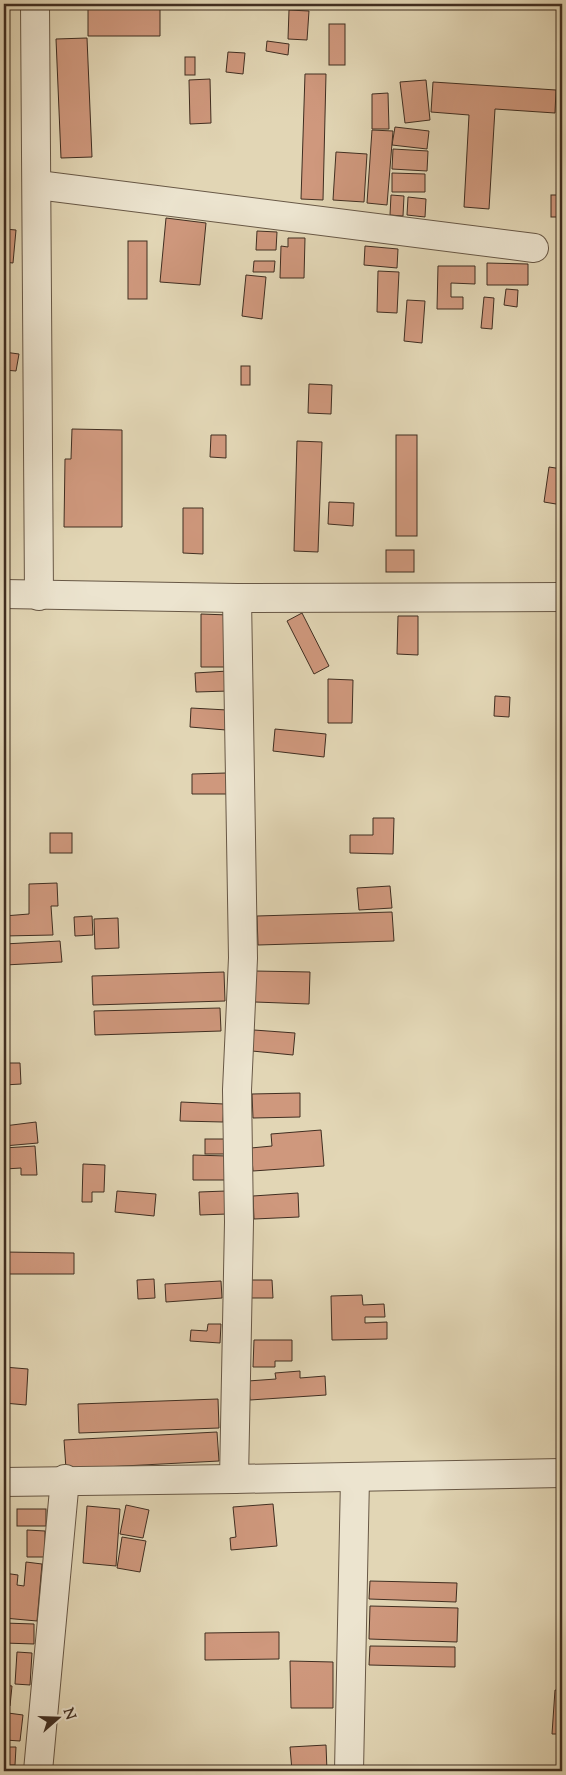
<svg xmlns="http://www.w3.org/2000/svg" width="566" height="1775" font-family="'Sorts Mill Goudy',serif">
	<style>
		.building { fill: #cf987d; stroke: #402e21 }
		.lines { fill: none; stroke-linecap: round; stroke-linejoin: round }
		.street-casing { stroke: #685846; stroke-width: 30 }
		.street { stroke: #ece4cf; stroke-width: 28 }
	</style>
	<rect width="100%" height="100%" fill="#e2d6b5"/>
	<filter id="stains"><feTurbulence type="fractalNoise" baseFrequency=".004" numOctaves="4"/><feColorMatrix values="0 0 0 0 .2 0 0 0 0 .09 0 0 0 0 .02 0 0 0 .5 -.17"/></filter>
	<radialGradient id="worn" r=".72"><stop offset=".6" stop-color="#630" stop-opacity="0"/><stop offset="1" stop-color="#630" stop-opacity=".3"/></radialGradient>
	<g class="building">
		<polygon points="98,4 160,4 160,36 88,36 88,8 98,8"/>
		<polygon points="181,4 220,4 219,9 181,6"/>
		<polygon points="246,4 274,4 274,6"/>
		<polygon points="289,10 309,11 307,40 288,39"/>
		<rect x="329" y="24" width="16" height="41"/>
		<polygon points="87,38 92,157 61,158 56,39"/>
		<polygon points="267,41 289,44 288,55 266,51"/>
		<polygon points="228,52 245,53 243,74 226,72"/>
		<rect x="185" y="57" width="10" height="18"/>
		<polygon points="305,74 326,74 323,200 301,199"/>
		<polygon points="210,79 211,123 190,124 189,80"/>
		<polygon points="426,80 430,120 405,123 400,82"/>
		<polygon points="433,82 556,90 555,113 495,109 489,209 464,207 469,115 431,112"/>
		<polygon points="558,88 562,88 562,111 557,111"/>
		<polygon points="388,93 389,129 372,129 372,94"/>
		<polygon points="395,127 429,131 427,149 392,145"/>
		<polygon points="372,130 393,131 387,205 367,203"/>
		<polygon points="393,149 428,151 427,171 392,169"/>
		<polygon points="336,152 367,154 364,202 333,200"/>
		<polygon points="392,173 425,174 425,192 392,192"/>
		<polygon points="391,195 404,196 403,216 390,215"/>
		<rect x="551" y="195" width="11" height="22"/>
		<polygon points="408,197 426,199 425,217 407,215"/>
		<polygon points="166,218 206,223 200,285 160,282"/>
		<polygon points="4,229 16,230 13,263 4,262"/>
		<polygon points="257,231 277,232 276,250 256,250"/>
		<polygon points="288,238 305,238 304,278 280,278 281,246 288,247"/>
		<rect x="128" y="241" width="19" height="58"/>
		<polygon points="365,246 398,249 397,268 364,265"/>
		<polygon points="254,261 275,261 274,272 253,272"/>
		<polygon points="487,263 528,264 528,285 487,285"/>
		<polygon points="438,266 475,266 475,284 451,283 451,297 463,297 463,309 437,309"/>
		<polygon points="378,271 399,272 397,313 377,312"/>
		<polygon points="246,275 266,277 262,319 242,316"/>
		<polygon points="506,289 518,290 517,307 504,305"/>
		<polygon points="484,297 494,298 492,329 481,328"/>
		<polygon points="407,300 425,301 422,343 404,341"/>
		<polygon points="4,352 19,354 16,371 4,370"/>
		<rect x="241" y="366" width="9" height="19"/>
		<polygon points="309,384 332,385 331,414 308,413"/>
		<polygon points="72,429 122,430 122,527 64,527 65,459 71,459"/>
		<polygon points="211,435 226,435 226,458 210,457"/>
		<rect x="396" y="435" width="21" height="101"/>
		<polygon points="297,441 322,442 318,552 294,551"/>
		<polygon points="549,467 562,469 562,505 544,502"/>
		<polygon points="329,502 354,503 353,526 328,524"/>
		<polygon points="183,508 203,508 203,554 183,553"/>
		<rect x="386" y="550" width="28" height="22"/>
		<polygon points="302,613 329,666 314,674 287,621"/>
		<polygon points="201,614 229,615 228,667 201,667"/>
		<polygon points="398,616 418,616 418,655 397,654"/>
		<polygon points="228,671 229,691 196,692 195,673"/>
		<polygon points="328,679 353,680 352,723 328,723"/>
		<polygon points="495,696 510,697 509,717 494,716"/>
		<polygon points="191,708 227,710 226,730 190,727"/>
		<polygon points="275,729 326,734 324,757 273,751"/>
		<polygon points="226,773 227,794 192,794 192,774"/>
		<polygon points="373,818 394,818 393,854 350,853 350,835 373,835"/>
		<rect x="50" y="833" width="22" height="20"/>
		<polygon points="57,883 58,906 51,906 53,935 4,936 4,916 29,914 29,884"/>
		<polygon points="390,886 392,908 359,910 357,888"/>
		<polygon points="392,912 394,941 258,945 257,916"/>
		<polygon points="92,916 93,935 75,936 74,917"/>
		<polygon points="118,918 119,948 95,949 94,919"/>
		<polygon points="60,941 62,962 5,965 4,944"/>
		<polygon points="255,971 310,972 309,1004 255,1002"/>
		<polygon points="224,972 225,1001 93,1005 92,976"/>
		<polygon points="220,1008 221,1031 95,1035 94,1011"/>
		<polygon points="254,1030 295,1033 293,1055 252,1051"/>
		<polygon points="4,1063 20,1063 21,1084 4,1085"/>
		<polygon points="300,1093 300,1117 253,1118 252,1094"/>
		<polygon points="181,1102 224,1104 223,1122 180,1121"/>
		<polygon points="36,1122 38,1143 4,1146 4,1126"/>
		<polygon points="321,1130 324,1166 253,1171 251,1148 272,1146 271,1134"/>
		<rect x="205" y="1139" width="20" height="15"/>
		<polygon points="35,1146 37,1175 21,1175 21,1168 5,1169 4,1148"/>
		<polygon points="193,1155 227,1156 226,1180 193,1180"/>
		<polygon points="83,1164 105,1165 104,1192 92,1192 92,1202 82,1202"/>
		<polygon points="117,1191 156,1194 154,1216 115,1212"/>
		<polygon points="226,1191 227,1214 200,1215 199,1192"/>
		<polygon points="298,1193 299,1217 254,1219 253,1196"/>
		<polygon points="4,1252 74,1253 74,1274 4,1274"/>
		<polygon points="154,1279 155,1298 138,1299 137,1280"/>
		<polygon points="250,1280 272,1280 273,1298 251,1298"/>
		<polygon points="221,1281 222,1298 166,1302 165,1284"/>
		<polygon points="362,1295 363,1305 384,1304 385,1317 365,1317 365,1323 387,1322 387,1339 332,1340 331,1296"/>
		<polygon points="208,1324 221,1324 220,1343 190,1341 191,1330 207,1331"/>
		<polygon points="254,1340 292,1340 292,1361 275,1361 275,1367 253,1367"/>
		<polygon points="4,1367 28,1369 26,1405 4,1403"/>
		<polygon points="300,1371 300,1378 325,1376 326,1395 250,1400 248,1381 276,1379 275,1373"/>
		<polygon points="218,1399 219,1428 79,1433 78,1404"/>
		<polygon points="4,1406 9,1407 6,1436 4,1435"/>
		<polygon points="217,1432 219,1461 66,1469 64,1440"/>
		<polygon points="273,1504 277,1546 231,1550 230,1538 236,1537 233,1507"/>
		<polygon points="126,1505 149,1510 143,1538 120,1534"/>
		<polygon points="87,1506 120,1509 116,1566 83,1563"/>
		<rect x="17" y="1509" width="29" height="17"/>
		<polygon points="27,1530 45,1531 45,1557 27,1557"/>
		<polygon points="122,1537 146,1541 140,1572 117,1568"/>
		<polygon points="26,1562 42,1564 37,1621 4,1618 4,1573 18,1575 17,1585 24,1586"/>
		<polygon points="370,1581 457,1583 456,1602 369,1599"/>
		<polygon points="370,1606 458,1608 457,1642 369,1639"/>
		<polygon points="4,1623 34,1624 34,1644 4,1643"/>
		<polygon points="279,1632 279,1659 205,1660 205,1633"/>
		<polygon points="370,1646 455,1647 455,1667 369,1665"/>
		<polygon points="17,1652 32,1653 30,1685 15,1684"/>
		<polygon points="290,1661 333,1662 333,1708 291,1708"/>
		<polygon points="4,1685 12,1686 10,1706 4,1705"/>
		<polygon points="555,1690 562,1691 562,1734 552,1734"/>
		<polygon points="8,1713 23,1715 20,1741 5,1740"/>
		<polygon points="326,1745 327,1771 292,1771 290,1747"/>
		<polygon points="4,1747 16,1747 15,1765 4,1765"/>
	</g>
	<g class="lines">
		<g class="street-casing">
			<g id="street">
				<polyline points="35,4 39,596"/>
				<polyline points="38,185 534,248"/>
				<polyline points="4,594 237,598 562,597"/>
				<polyline points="237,598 243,958 237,1090 239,1222 234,1479 562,1473"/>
				<polyline points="4,1482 234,1479"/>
				<polyline points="38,1771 65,1479"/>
				<polyline points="349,1771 355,1478"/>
			</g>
		</g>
		<use href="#street" class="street"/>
	</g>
	<rect width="566" height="1775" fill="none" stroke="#e2d6b5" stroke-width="20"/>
	<rect x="5" y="5" width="556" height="1765" fill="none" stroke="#402e21" stroke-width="2.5"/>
	<rect x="10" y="10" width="546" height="1755" fill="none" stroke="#402e21"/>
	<g transform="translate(58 1718) rotate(70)" stroke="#ece4cf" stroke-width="4" paint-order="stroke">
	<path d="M0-4L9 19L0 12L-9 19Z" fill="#402e21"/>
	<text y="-8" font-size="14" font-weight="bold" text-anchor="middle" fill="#402e21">N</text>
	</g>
	<rect width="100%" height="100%" filter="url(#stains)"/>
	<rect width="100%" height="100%" fill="url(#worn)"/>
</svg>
